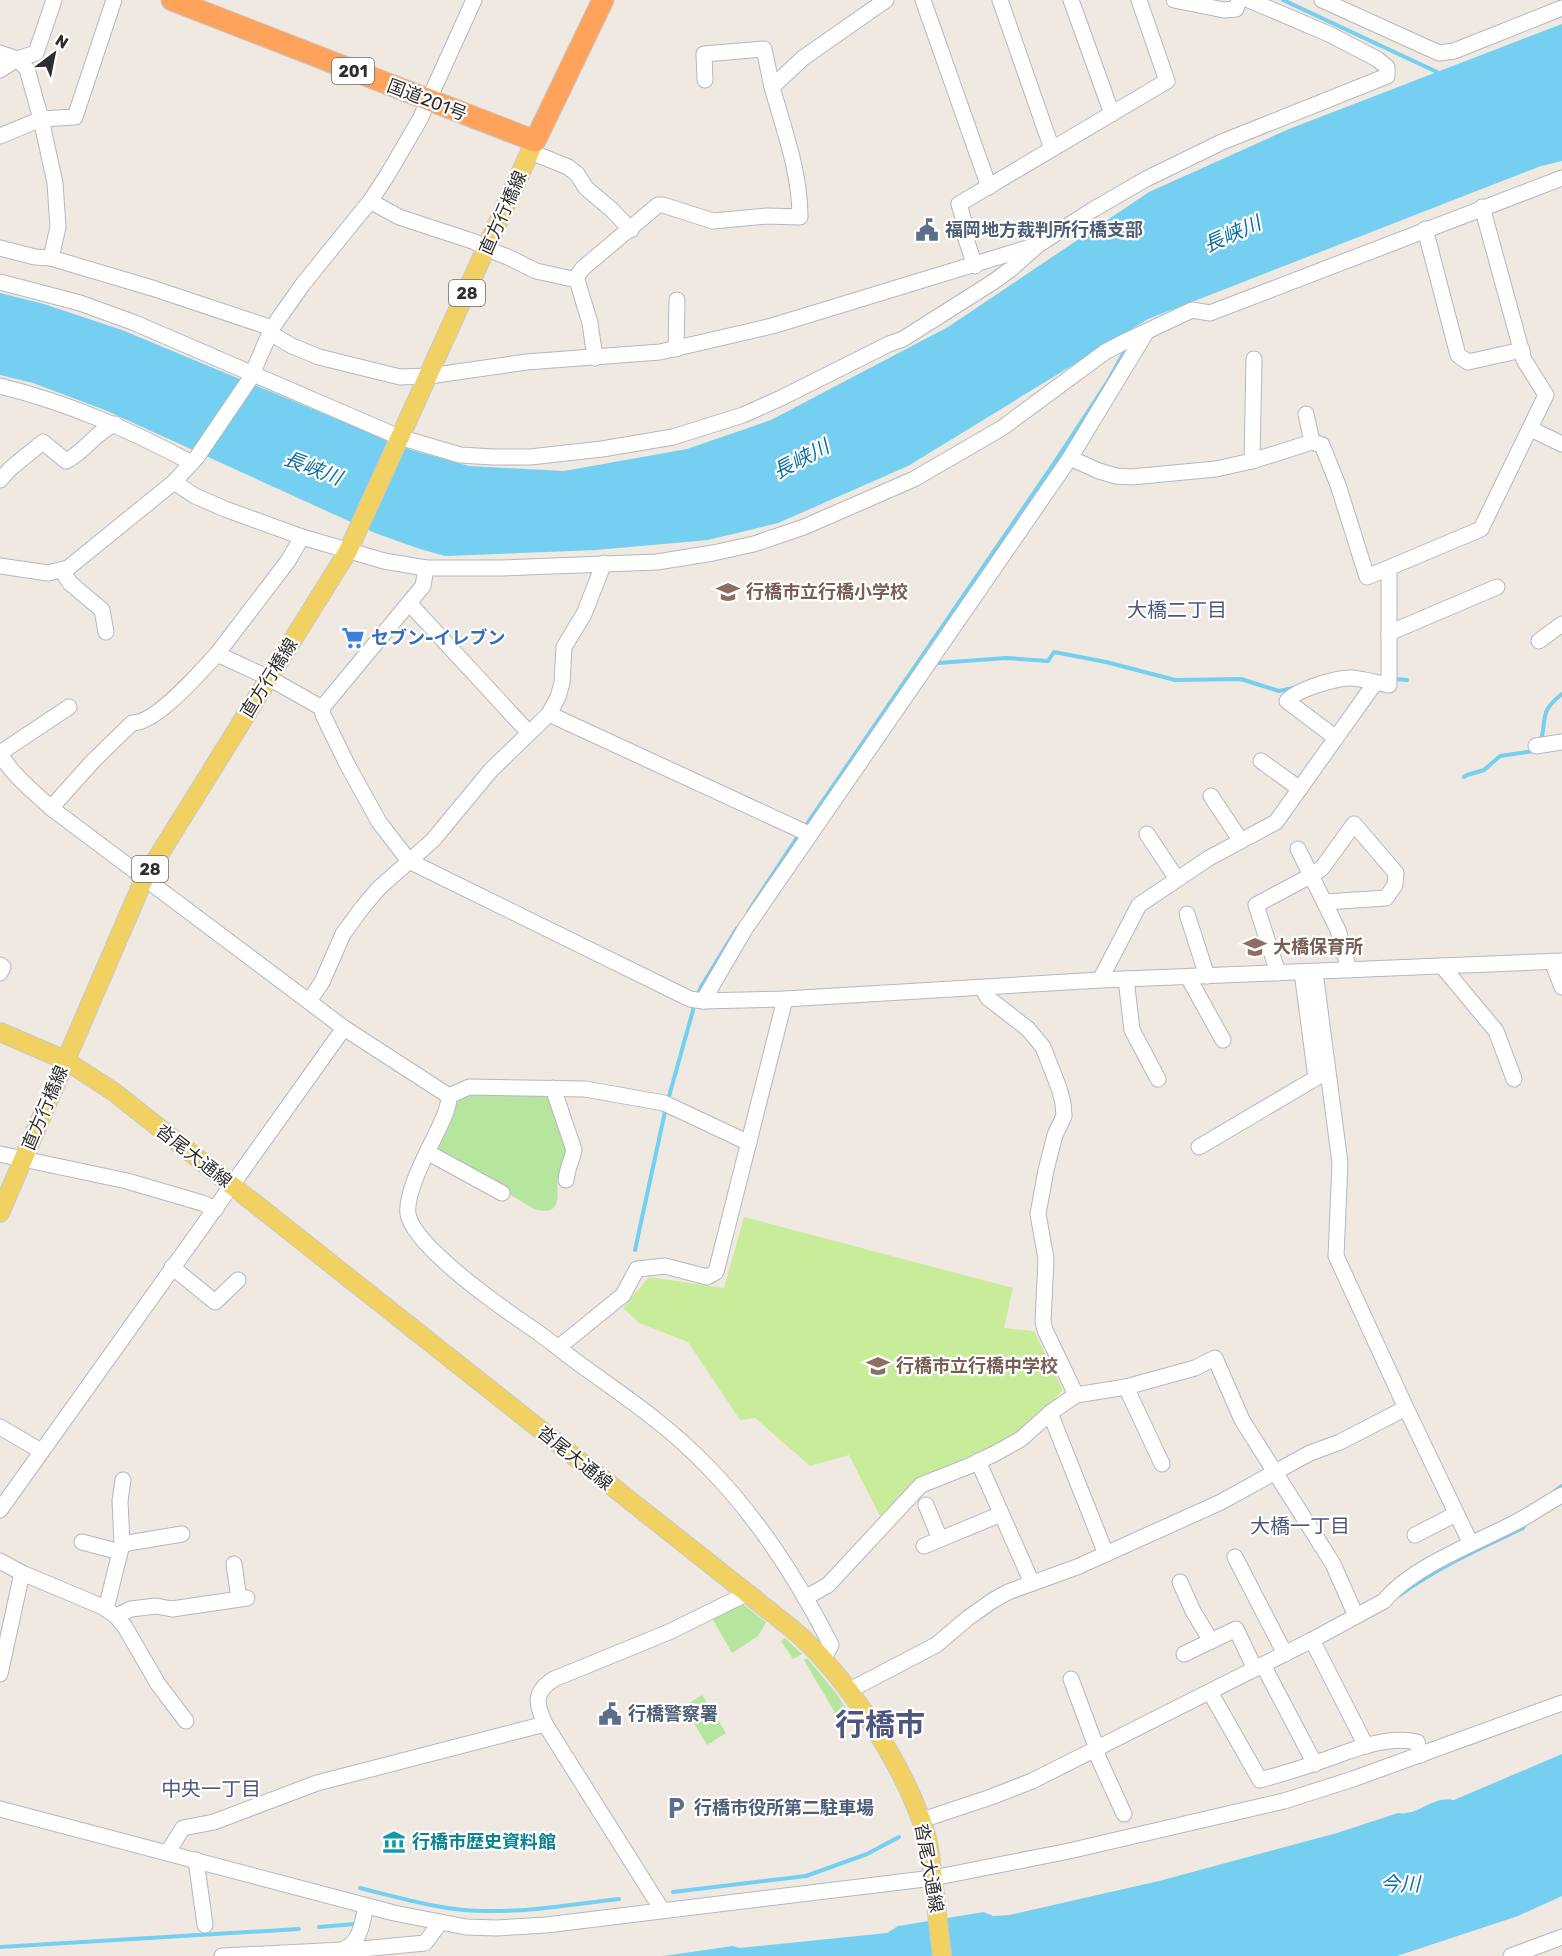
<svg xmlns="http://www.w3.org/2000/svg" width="1562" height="1956" font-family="Rubik,'Noto Sans JP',sans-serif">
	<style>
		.green { fill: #b6e59e }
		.pitch { fill: #c9ec9a }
		.water { fill: #75cff0 }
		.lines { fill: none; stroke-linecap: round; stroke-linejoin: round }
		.stream { stroke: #75cff0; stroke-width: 4 }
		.minor-casing { stroke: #b4b7c1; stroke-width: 17 }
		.major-casing { stroke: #c9c9c9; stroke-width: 20 }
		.highway-casing { stroke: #c9c9c9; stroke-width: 23 }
		.minor { stroke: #fff; stroke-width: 15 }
		.major { stroke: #f2d163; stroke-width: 18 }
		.highway { stroke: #ffa35c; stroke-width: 21 }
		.labels { text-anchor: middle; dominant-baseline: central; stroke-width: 4.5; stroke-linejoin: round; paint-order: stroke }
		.shield { fill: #fff; stroke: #6d6d6d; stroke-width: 1.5 }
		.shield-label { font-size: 16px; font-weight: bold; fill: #2e2e2e }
		.street-label { font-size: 18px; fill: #2e2e2e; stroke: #fff }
		.service-label { font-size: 18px; font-weight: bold; fill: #4e5e75; stroke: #fff; text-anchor: start }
		.education-label { font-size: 18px; font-weight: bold; fill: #785e54; stroke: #fff; text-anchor: start }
		.shop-label { font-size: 18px; font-weight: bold; fill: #366cbe; stroke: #fff; text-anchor: start }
		.culture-label { font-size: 18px; font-weight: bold; fill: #0d838f; stroke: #fff; text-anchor: start }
		.water-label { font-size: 20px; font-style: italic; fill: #0d6fa3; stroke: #fff }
		.neighbourhood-label { font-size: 20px; fill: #4d5680; stroke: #fff }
		.town-label { font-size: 30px; font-weight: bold; fill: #4d5680; stroke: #fff }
	</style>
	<rect width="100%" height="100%" fill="#efe9e1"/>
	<g class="green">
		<path d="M 462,1094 L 538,1094 L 548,1096 L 554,1104 L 568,1155 C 565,1162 559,1169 558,1177 C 555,1192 566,1215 536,1210 L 444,1156 L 435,1148 Z"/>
		<polygon points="740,1602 766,1622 758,1636 732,1653 712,1618"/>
		<polygon points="785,1638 802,1654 793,1659 781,1641"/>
		<polygon points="807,1658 836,1693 851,1716 847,1720 844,1712 837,1716 804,1660"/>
		<polygon points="702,1695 726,1733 707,1745 684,1706"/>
	</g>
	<polygon class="pitch" points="744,1217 1013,1288 1004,1328 1034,1331 1063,1390 1020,1435 918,1478 881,1518 849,1455 810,1466 755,1418 740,1420 688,1342 639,1323 623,1308 649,1277 724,1288"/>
	<g class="water">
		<polygon points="1562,24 1562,161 1541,166 1148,319 908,466 778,523 708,540 596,550 445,556 420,549 375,533 105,410 33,383 0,375 0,293 44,304 122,330 411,450 469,466 564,471 687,449 771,420 948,327 1149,192 1289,129"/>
		<path d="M 1562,1754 L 1562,1896 L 1518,1916 L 1397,1956 L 663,1956 L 733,1946 L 739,1948 L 887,1933 L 898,1926 L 984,1912 L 993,1916 L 1009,1915 L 1159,1881 L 1337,1833 L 1398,1813 C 1417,1817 1433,1795 1454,1800 Z"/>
	</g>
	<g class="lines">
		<g class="stream">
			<polyline points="1283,0 1437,72 1442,76"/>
			<polyline points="934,662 938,663 1006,658 1048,661 1054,652 1106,662 1175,680 1241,679 1279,691 1293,688"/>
			<polyline points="1394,679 1407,680"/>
			<path d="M 1541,741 C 1547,717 1539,712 1562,694"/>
			<polyline points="1464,777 1467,775 1484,770 1500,756 1534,751"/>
			<polyline points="805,827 1057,459 1108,381 1128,345"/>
			<polyline points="748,912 800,833"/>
			<polyline points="697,996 701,987 737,928"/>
			<polyline points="668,1100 695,1003"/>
			<polyline points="635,1250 666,1107"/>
			<polyline points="1555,1491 1562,1486"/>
			<path d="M 1400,1595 C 1438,1567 1481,1548 1523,1528 L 1526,1523"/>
			<path d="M 360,1888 C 401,1898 443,1911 486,1911 C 530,1912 575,1904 619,1899"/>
			<polyline points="673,1892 806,1876 867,1854 899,1837"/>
			<polyline points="319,1927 355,1924"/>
			<polyline points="0,1947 299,1929"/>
		</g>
		<g class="minor-casing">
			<g id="minor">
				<polyline points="923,0 989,187"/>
				<polyline points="1000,0 1052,149"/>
				<polyline points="1071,0 1112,114"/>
				<polyline points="1174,0 1224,10 1236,9 1239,0"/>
				<polyline points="1322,0 1439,53 1454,51 1562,8"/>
				<polyline points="0,53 17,59 27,69 41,119 55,183 58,227 51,258"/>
				<polyline points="0,70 17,59 36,53 54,0"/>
				<polyline points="705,80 704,54 764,49 772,87"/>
				<polyline points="0,136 41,119 75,117 114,0"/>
				<polyline points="531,152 568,167 577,174 586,188 612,210 631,230"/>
				<polyline points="370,201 399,217 475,242 487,249 508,257 536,271 577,280 590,323 595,358"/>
				<polyline points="1425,229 1458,355 1468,362 1522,350"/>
				<polyline points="0,248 35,257 51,258 152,288 272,328"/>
				<polyline points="975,266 964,233 964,221 959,204 1167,81 1139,0"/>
				<path d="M 575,279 L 583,268 L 658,205 L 663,205 L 713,221 L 767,216 L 800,217 C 800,172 784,130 772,87 L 803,58 L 886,0"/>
				<polyline points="0,282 80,303 135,323 399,437 460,455 493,457 530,457 602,449 673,437 743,415 781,398 889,344 903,339 993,282 1011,269 1038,245 1094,209 1146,179 1222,142 1387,76 1387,67 1377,59 1331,35 1249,0"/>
				<polyline points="270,333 292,346 319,357 400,377 429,376 526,362 660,352 772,326 1031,247"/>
				<polyline points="676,349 677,300"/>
				<path d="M 0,386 C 69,403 130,430 192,463"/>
				<polyline points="1306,414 1312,442"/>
				<polyline points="1531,429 1562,444"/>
				<polyline points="1070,458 1099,471 1116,476 1131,477 1216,469 1252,461 1312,442 1322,445 1338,485 1367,577 1481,529 1546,395 1524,360 1482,207"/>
				<polyline points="1252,461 1254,359"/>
				<path d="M 0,480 L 11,468 L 43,442 L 66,461 C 85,452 95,432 115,424"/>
				<polyline points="174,482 195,496 225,509 302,537 384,561 426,568 501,568 657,562 713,553 754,544 804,527 914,479 1002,428 1105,352 1126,341 1192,310 1210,313 1562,178"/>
				<polyline points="302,537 288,561 217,654 269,678 322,708 323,715 348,766 379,822 409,861 690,999 703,1001 785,999 1100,980 1562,961"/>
				<polyline points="0,566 48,573 68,568 174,482 197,457 250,379 272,328 303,284 371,200 388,174 420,119 474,0"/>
				<polyline points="62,571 70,583 102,610 106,632"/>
				<polyline points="409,603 529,733"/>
				<polyline points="1389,633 1497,587"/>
				<polyline points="1539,641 1562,624"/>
				<polyline points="322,708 423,586 426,568"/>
				<polyline points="549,714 809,834"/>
				<path d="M 1336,738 L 1287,701 C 1296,690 1337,677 1352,678 C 1364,679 1377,683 1389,685 L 1389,568"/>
				<polyline points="1536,746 1562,742"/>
				<path d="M 0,753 C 11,774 33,791 51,808 L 344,1028 L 449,1096"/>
				<polyline points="0,753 69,707"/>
				<polyline points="1261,761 1300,789"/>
				<polyline points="1211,796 1241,841"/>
				<path d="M 51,808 L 93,761 L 132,723 C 156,724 201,671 217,654"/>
				<polyline points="1147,834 1177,879"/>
				<polyline points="1298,849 1338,930 1349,970"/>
				<polyline points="1187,914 1207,976"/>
				<polyline points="1552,961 1562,987"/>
				<polyline points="0,965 3,967 0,973"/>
				<polyline points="1442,966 1496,1031 1514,1079"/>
				<polyline points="1315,972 1340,1163 1336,1256 1406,1408 1471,1544"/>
				<polyline points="1278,973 1256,905 1312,875 1322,868 1354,824 1396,873 1395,885 1386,898 1325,902"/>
				<polyline points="1188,977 1223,1040"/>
				<polyline points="1126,979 1132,1030 1158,1079"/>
				<polyline points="1100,980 1139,905 1209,858 1276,822 1375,683"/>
				<polyline points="983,989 988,998 1028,1029 1043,1047 1059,1088 1063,1103 1064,1116 1055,1135 1046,1170 1038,1214 1046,1259 1043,1322 1045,1330 1076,1395"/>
				<polyline points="309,1001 322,982 343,934 362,908 379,888 433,840 491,770 549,714 558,697 562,683 564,647 584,614 604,563"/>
				<polyline points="703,1001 745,929 1070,458 1147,331"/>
				<path d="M 553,1088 L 574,1150 C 572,1160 567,1169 566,1180"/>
				<path d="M 449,1096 C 449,1109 443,1118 438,1130 C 428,1150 405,1193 408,1214 C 414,1247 505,1310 533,1329 C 552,1342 569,1357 588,1370 C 630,1400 672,1429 708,1467 C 759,1519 798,1580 831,1645 L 824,1659"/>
				<polyline points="449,1096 469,1087 585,1089 664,1103 749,1143"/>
				<polyline points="1199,1147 1316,1078 1302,972"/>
				<polyline points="427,1152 502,1193"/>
				<polyline points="0,1154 127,1181 202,1203 216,1209"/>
				<polyline points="172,1267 215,1302 238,1280"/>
				<polyline points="559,1347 623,1295 637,1269 665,1266 707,1277 716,1272 785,999"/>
				<polyline points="1126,1387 1162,1464"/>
				<polyline points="0,1427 41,1451"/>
				<polyline points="978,1461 1032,1583"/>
				<polyline points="926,1505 940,1539"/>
				<polyline points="0,1510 344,1028"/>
				<polyline points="1415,1535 1456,1514"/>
				<polyline points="82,1542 120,1552"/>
				<polyline points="122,1544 120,1501 123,1480"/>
				<polyline points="924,1546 1001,1514"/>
				<polyline points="1106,1554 1050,1413 1076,1395 1126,1387 1195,1368 1215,1358 1242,1420 1333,1564 1356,1616"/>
				<polyline points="1235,1557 1285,1654"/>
				<polyline points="0,1561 22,1573 103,1607 116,1616 125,1627 158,1684 186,1721"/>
				<polyline points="234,1564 239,1599"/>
				<polyline points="1180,1582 1193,1611 1211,1641"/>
				<polyline points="805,1598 828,1585 921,1485 969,1466 996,1453 1021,1439 1050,1413"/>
				<polyline points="106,1609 122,1544 182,1534"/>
				<polyline points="116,1616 131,1609 156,1606 172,1609 247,1598"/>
				<polyline points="1312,1640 1366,1746"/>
				<polyline points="1184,1654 1236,1629 1255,1669"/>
				<polyline points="1263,1665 1315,1764"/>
				<polyline points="0,1674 22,1573"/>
				<polyline points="1071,1679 1097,1749 1098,1757 1124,1814"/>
				<polyline points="848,1691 936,1645 968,1618 992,1601 1008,1592 1077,1567 1221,1502 1310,1453 1340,1442 1406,1408"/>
				<path d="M 1210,1692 L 1260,1780 C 1278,1775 1295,1770 1313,1764 C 1344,1754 1384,1734 1417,1742 L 1421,1755"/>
				<polyline points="0,1809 394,1913 466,1927 496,1928 546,1925 933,1878 1069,1851 1284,1801 1353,1779 1562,1703"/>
				<path d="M 922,1820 L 991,1797 L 1032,1781 L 1312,1640 L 1384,1601 C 1412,1566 1479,1542 1518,1521 C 1533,1513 1547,1503 1562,1495"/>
				<polyline points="167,1853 183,1828 214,1822 317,1783 545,1724"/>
				<polyline points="196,1860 205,1925"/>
				<path d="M 662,1910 L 545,1724 C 536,1704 533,1692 554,1679 L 669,1632 L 746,1594"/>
				<path d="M 344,1949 C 361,1942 362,1922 366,1906"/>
				<polyline points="222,1956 362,1949 425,1943 440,1923"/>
				<polyline points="1511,1956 1562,1937"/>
			</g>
		</g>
		<g class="major-casing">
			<g id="major">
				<path d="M 0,1032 L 65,1060 L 114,1092 L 791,1628 C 845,1672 908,1771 927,1838 C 930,1851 931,1865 933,1879 C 936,1904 939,1930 942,1956"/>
				<polyline points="0,1213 144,879 348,551 535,141"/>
			</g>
		</g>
		<g class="highway-casing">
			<polyline id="highway" points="172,0 535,141 603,0"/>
		</g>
		<use href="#minor" class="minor"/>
		<use href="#major" class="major"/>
		<use href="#highway" class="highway"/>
	</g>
	<defs>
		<g id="civic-bare" transform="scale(1.8)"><path d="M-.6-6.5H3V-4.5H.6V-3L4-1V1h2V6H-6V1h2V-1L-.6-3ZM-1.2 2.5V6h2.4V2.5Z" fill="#5c6f8a" stroke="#fff" stroke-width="2.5" paint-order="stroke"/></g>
		<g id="school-bare" transform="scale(1.8)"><path d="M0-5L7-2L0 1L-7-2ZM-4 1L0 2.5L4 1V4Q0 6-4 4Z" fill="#8d6e63" stroke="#fff" stroke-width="2.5" paint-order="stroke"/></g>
		<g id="supermarket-bare" transform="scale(1.8)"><path d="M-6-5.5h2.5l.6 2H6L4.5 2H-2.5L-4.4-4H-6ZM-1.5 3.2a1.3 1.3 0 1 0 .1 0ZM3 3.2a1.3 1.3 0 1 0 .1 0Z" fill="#3f7fe0" stroke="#fff" stroke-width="2.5" paint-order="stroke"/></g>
		<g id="parking-bare" transform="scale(1.8)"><path d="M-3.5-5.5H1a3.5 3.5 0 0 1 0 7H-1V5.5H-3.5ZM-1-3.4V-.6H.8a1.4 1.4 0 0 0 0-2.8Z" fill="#5c6f8a" stroke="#fff" stroke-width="2.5" paint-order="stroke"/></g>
		<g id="museum-bare" transform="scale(1.8)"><path d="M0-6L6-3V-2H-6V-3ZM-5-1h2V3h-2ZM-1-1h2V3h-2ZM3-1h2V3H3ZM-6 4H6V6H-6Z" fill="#0f9aa8" stroke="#fff" stroke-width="2.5" paint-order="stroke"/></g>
	</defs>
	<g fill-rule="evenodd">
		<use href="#civic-bare" x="927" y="230"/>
		<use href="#school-bare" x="728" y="592"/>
		<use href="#supermarket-bare" x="353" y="638"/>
		<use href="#school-bare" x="1255" y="947"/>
		<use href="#school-bare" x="878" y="1366"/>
		<use href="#civic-bare" x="610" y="1714"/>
		<use href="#parking-bare" x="676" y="1808"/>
		<use href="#museum-bare" x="394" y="1842"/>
	</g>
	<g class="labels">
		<g class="shield">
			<rect x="332" y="58" width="42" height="26" rx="4.5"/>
			<rect x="449" y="280" width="36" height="26" rx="4.5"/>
			<rect x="132" y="856" width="36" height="26" rx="4.5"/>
		</g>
		<g class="shield-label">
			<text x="353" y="71">201</text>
			<text x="467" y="293">28</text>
			<text x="150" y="869">28</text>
		</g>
		<g class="street-label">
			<text transform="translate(427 100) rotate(21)">国道201号</text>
			<text transform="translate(503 213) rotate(-66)">直方行橋線</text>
			<text transform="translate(269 678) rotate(-58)">直方行橋線</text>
			<text transform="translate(45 1108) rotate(-67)">直方行橋線</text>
			<text transform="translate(194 1156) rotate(38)">沓尾大通線</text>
			<text transform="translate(575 1458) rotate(39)">沓尾大通線</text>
			<text transform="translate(929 1868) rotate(80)">沓尾大通線</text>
		</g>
		<g class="service-label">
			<text x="945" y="230">福岡地方裁判所行橋支部</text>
			<text x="628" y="1714">行橋警察署</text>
			<text x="694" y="1808">行橋市役所第二駐車場</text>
		</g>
		<g class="education-label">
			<text x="746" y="592">行橋市立行橋小学校</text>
			<text x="1273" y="947">大橋保育所</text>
			<text x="896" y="1366">行橋市立行橋中学校</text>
		</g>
		<g class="shop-label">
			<text x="371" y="638">セブン-イレブン</text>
		</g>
		<g class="culture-label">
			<text x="412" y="1842">行橋市歴史資料館</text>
		</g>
		<g class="water-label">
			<text transform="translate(1232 234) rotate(-24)">長峡川</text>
			<text transform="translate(801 459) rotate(-28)">長峡川</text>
			<text transform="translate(313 468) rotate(21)">長峡川</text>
			<text x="1400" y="1884">今川</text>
		</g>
		<g class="neighbourhood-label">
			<text x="1177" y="610">大橋二丁目</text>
			<text x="1300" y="1526">大橋一丁目</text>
			<text x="211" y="1789">中央一丁目</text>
		</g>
		<g class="town-label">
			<text x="880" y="1725">行橋市</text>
		</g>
	</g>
	<g transform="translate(54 54) rotate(32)" stroke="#ffffff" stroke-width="4.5" paint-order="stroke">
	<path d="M0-4.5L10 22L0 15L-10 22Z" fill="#2e2e2e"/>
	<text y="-9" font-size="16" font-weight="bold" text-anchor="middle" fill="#2e2e2e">N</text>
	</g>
</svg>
